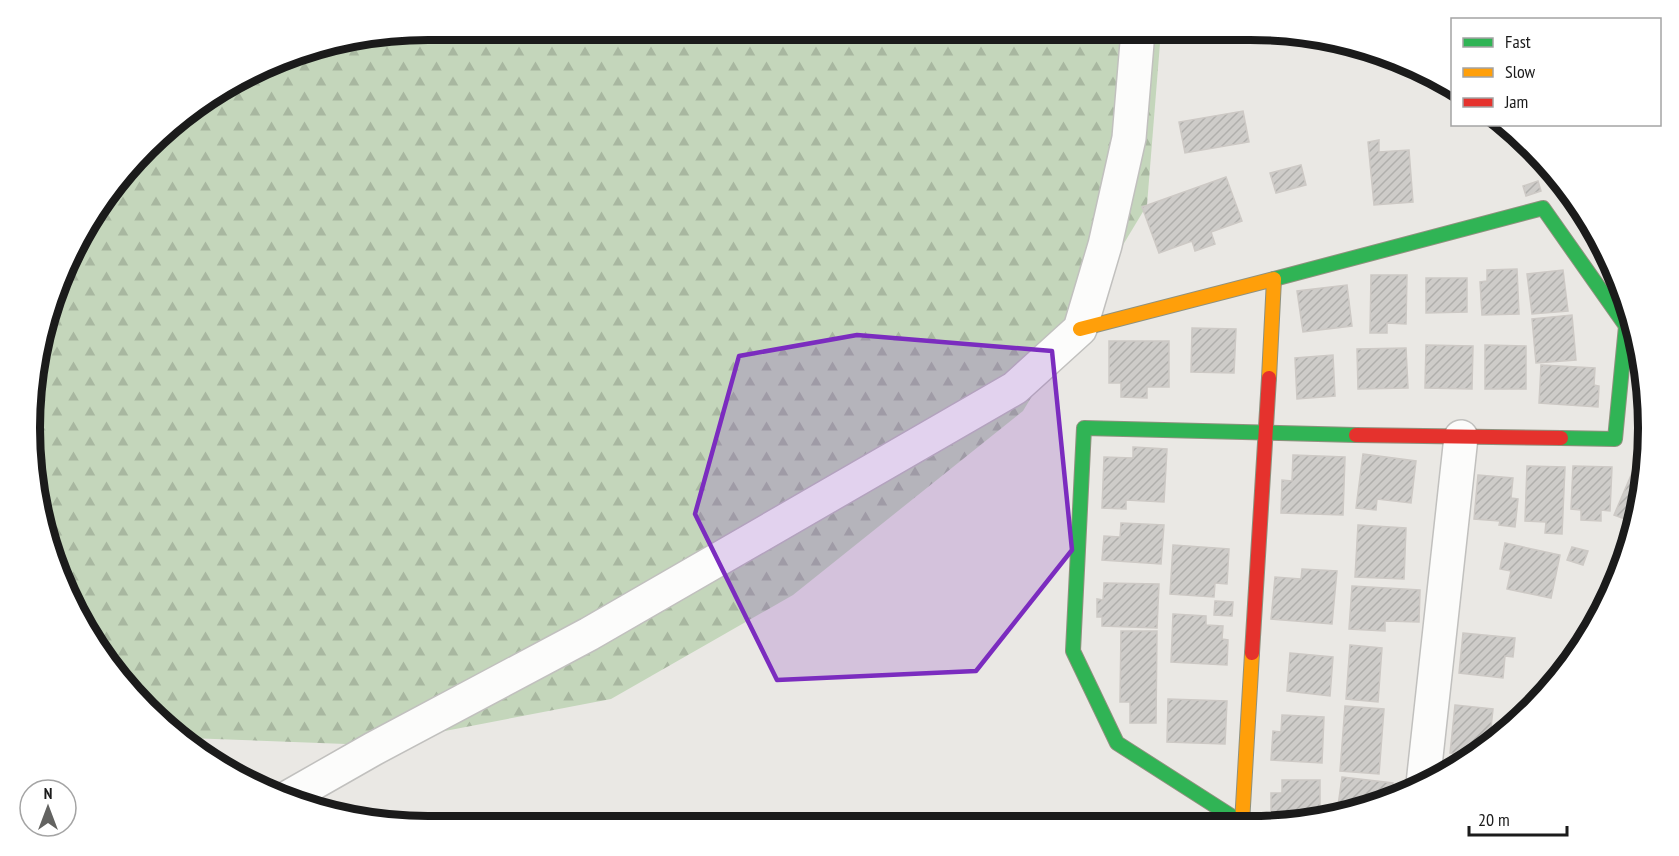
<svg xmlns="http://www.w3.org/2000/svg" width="1679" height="856" font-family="'PT Sans Narrow',sans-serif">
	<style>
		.forest { fill: url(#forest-firs) }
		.building { fill: url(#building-hatch); stroke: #cdc9c5; stroke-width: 1.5 }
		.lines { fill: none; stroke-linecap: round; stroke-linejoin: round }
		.street-casing { stroke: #c1c0be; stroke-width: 36 }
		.fast-casing { stroke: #8f917e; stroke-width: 16 }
		.slow-casing { stroke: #8f917e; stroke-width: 16 }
		.jam-casing { stroke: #8f917e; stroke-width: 16 }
		.street { stroke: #fcfcfb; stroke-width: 33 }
		.fast { stroke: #30b455; stroke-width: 14 }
		.slow { stroke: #ff9f0a; stroke-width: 14 }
		.jam { stroke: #e5322d; stroke-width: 14 }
		.marked { fill: #7b2cbf; fill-opacity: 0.2; stroke: #7b2cbf; stroke-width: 4.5; stroke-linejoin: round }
		.rim { fill: none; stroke: #1b1b1b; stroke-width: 8 }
	</style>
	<defs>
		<pattern id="forest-firs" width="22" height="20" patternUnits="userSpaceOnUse" patternTransform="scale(1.5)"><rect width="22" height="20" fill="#c4d6bb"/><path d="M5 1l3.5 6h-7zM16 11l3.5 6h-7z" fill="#a8b7a0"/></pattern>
		<pattern id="building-hatch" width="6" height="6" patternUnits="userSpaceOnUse" patternTransform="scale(1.5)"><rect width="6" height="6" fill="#ceccc9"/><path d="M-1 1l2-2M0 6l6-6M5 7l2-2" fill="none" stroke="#b0afac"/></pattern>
	</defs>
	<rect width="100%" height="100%" fill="#eae8e4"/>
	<polygon class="forest" points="428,30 1161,31 1147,205 1023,411 793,595 611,699 372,745 187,738 146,709 71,604 33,480 38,350 60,275 97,207 185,112 300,51"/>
	<g class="building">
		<polygon points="1243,111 1249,142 1185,153 1179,122"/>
		<polygon points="1379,140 1379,152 1409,150 1413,202 1374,205 1368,142"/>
		<polygon points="1301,165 1306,185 1276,193 1270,173"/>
		<polygon points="1226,177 1242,221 1211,232 1215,244 1195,251 1192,241 1159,253 1142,207"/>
		<polygon points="1538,181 1541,191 1526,196 1523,186"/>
		<polygon points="1517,269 1519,314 1482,315 1480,282 1487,281 1487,270"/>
		<polygon points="1563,270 1568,311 1532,314 1527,274"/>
		<polygon points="1371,275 1407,275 1406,324 1387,323 1387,333 1370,333"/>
		<polygon points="1426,278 1467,278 1467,312 1426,313"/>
		<polygon points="1347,285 1352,326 1303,332 1297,291"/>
		<polygon points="1572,315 1576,360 1536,363 1532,319"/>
		<polygon points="1192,328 1236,329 1234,373 1191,372"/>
		<polygon points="1109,341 1169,341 1169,387 1147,387 1147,398 1121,397 1121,383 1109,383"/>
		<polygon points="1426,345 1473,346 1472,389 1425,388"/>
		<polygon points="1485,345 1526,346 1526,389 1485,389"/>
		<polygon points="1406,348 1408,388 1358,389 1357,349"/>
		<polygon points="1333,355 1335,396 1297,399 1295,358"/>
		<polygon points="1541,365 1595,368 1594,385 1599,386 1598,407 1539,403"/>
		<polygon points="1643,368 1646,376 1646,397 1640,396"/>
		<polygon points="1133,447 1167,449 1164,502 1126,500 1126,509 1102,508 1104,457 1133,458"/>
		<polygon points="1363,454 1416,461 1411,503 1377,499 1376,510 1356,508"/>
		<polygon points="1293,455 1345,457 1343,515 1281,513 1282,480 1292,481"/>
		<polygon points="1638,459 1647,463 1636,523 1614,515"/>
		<polygon points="1527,466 1565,467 1562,534 1545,533 1546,522 1525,521"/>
		<polygon points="1573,466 1612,467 1610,511 1601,510 1601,521 1581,520 1581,510 1571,509"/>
		<polygon points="1478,475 1513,478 1511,498 1518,499 1515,527 1499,525 1500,521 1474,519"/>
		<polygon points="1121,523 1164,525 1161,564 1102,560 1104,536 1120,537"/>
		<polygon points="1358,525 1406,528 1404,579 1355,577"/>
		<polygon points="1505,543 1560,555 1551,598 1507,589 1511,571 1500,569"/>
		<polygon points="1173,545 1229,549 1227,584 1215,583 1214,597 1170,594"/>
		<polygon points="1572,547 1588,551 1583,565 1567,560"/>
		<polygon points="1302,569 1337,571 1332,624 1271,619 1275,577 1301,579"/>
		<polygon points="1104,583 1159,584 1157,628 1102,626 1102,617 1097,617 1097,599 1103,600"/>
		<polygon points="1352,586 1420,590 1419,622 1385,621 1385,631 1349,629"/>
		<polygon points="1215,601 1233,602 1232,616 1214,615"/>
		<polygon points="1173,614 1206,616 1206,625 1223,626 1222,639 1228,640 1227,665 1171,662"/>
		<polygon points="1121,631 1157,631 1156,723 1130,723 1130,702 1120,702"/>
		<polygon points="1463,633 1515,638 1513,657 1505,656 1503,678 1459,673"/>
		<polygon points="1350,645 1382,648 1378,702 1346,699"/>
		<polygon points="1290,653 1333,657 1330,696 1287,691"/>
		<polygon points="1168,699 1227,701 1225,744 1167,742"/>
		<polygon points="1455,705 1493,709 1489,746 1471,745 1470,755 1450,753"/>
		<polygon points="1345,706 1384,709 1379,774 1340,771"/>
		<polygon points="1282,715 1324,717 1322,763 1271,760 1273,731 1281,732"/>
		<polygon points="1342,777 1393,783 1391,799 1337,813"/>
		<polygon points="1282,780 1320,780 1320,815 1271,815 1271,793 1282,793"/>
	</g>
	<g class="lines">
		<g class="street-casing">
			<g id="street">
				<polyline points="1423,784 1461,437"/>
				<polyline points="287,798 373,749 589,634 1015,388 1080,329 1105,245 1129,138 1138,31"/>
			</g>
		</g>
		<g class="fast-casing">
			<g id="fast">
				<polyline points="1274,279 1543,208 1626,326 1615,439 1561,438"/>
				<polyline points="1242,823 1117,743 1073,651 1084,428 1356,435"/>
			</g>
		</g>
		<g class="slow-casing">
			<g id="slow">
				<polyline points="1080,329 1274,279 1269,378"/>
				<polyline points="1242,823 1252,653"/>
			</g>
		</g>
		<g class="jam-casing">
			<g id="jam">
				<polyline points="1356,435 1561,438"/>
				<polyline points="1252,653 1269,378"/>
			</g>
		</g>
		<use href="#street" class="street"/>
		<use href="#fast" class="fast"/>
		<use href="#slow" class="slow"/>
		<use href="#jam" class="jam"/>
	</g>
	<path class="marked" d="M 857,335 L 1052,351 L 1072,550 L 976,671 L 777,680 L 695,514 L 739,356 Z"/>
	<path d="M0 0H1679V856H0ZM428 40H1250A388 388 0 0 1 1638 428V428A388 388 0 0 1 1250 816H428A388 388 0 0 1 40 428V428A388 388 0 0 1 428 40Z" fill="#fff" fill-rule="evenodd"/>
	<path class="rim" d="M428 40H1250A388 388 0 0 1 1638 428V428A388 388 0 0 1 1250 816H428A388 388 0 0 1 40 428V428A388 388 0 0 1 428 40Z"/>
	<rect x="1451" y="18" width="210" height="108" fill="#ffffff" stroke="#a4a4a4" stroke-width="1.5"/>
	<rect x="1463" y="38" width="30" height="9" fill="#30b455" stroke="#a4a4a4" stroke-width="1.5"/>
	<text x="1505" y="48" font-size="18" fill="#1b1b1b">Fast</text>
	<rect x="1463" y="68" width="30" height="9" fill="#ff9f0a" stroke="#a4a4a4" stroke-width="1.5"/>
	<text x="1505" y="78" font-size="18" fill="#1b1b1b">Slow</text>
	<rect x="1463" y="98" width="30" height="9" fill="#e5322d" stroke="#a4a4a4" stroke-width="1.5"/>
	<text x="1505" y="108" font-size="18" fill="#1b1b1b">Jam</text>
	<g transform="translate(48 808)"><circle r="28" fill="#ffffff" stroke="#a4a4a4" stroke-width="1.5"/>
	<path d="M0-4.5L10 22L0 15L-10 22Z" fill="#636361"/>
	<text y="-9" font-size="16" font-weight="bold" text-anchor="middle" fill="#1b1b1b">N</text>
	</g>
	<path d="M1469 826v9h98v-9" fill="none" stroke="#1b1b1b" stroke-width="3"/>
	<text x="1478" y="826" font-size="18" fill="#1b1b1b" stroke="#ffffff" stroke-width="4.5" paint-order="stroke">20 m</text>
</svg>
